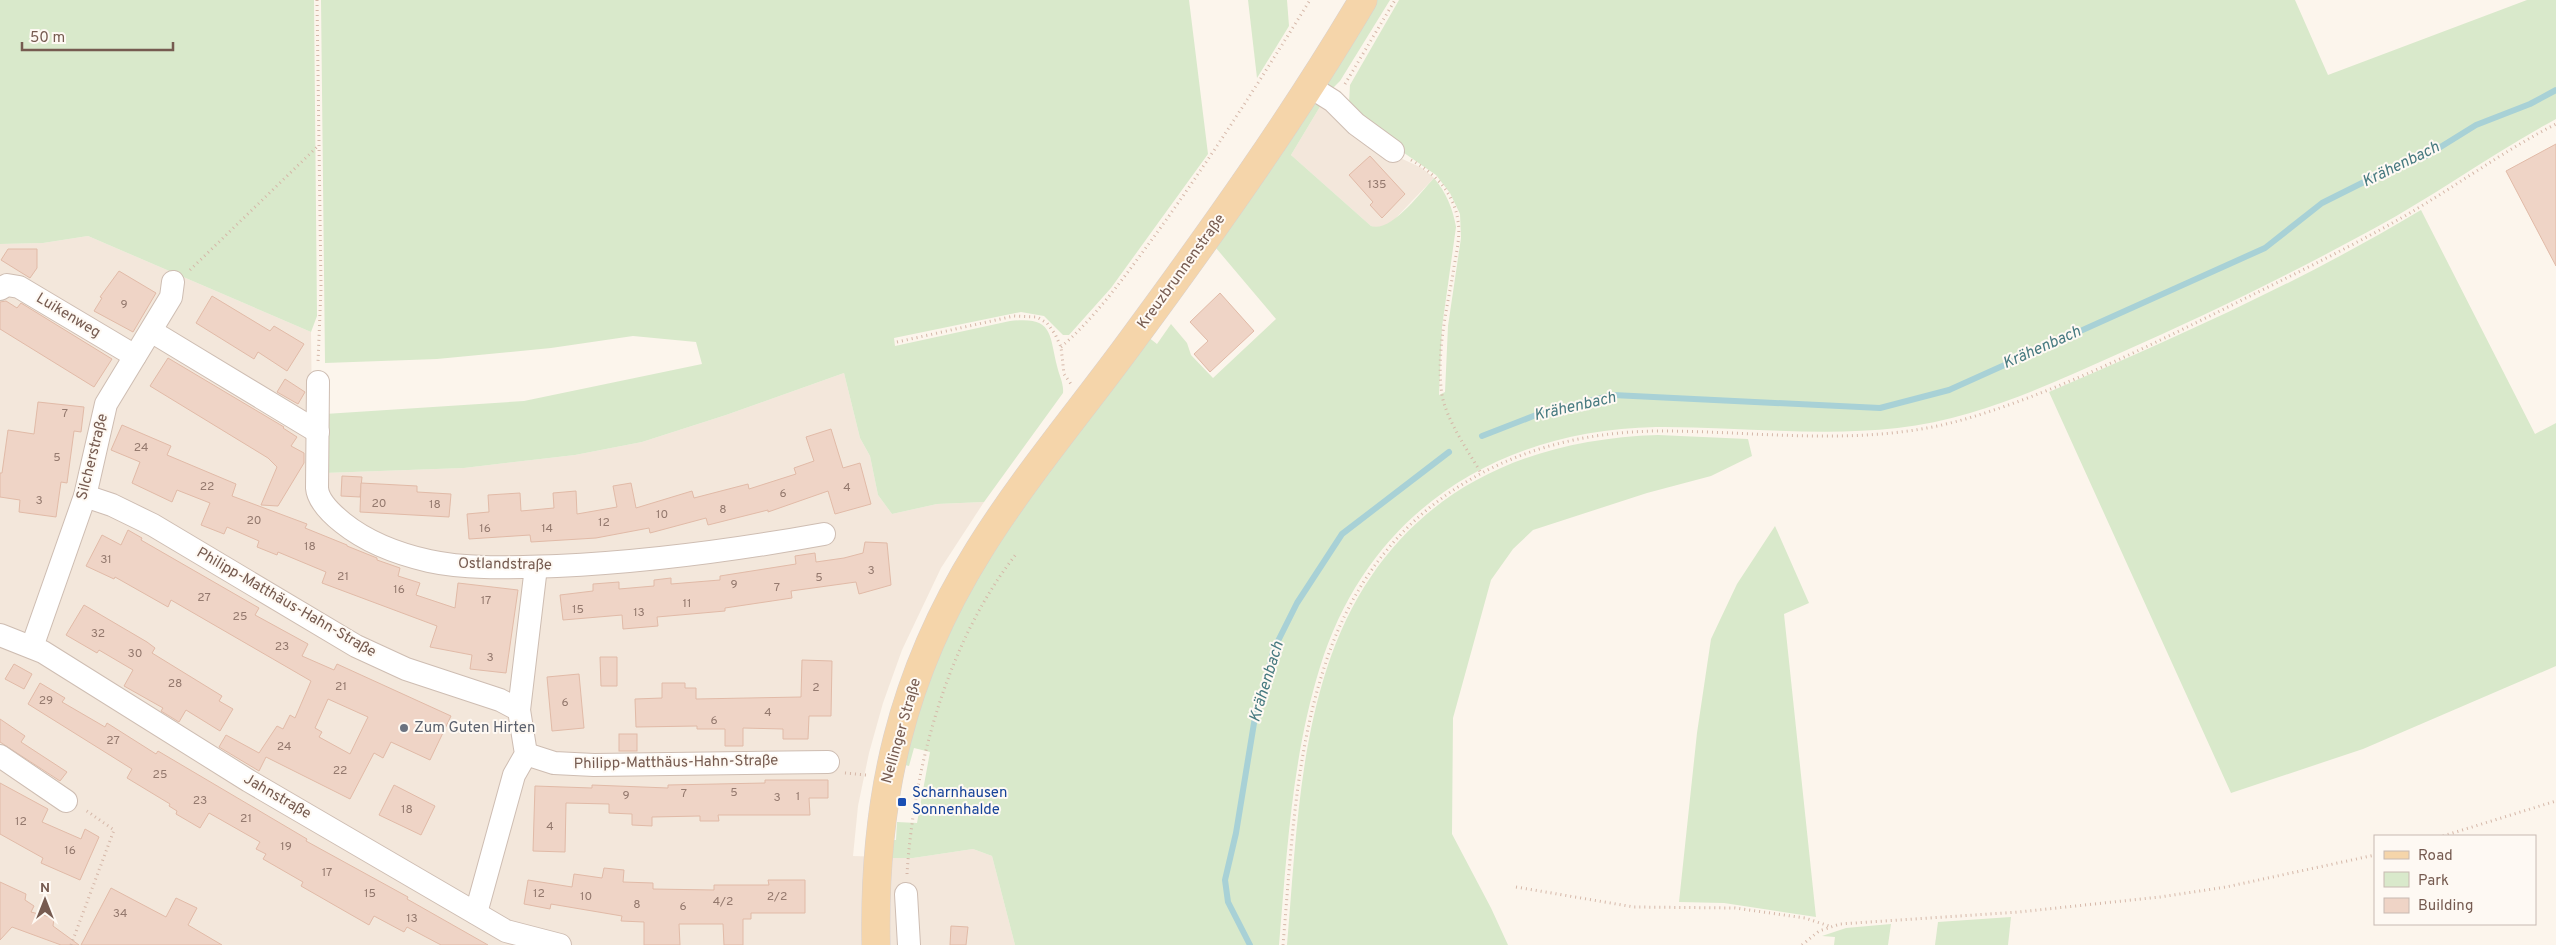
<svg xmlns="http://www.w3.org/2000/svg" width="2556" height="945" font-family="Overpass,sans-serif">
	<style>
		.residential { fill: #f3e7db }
		.green { fill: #d9e9cb }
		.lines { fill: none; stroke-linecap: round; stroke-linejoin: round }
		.stream { stroke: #a8d1d6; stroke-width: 6 }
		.building { fill: #efd4c6; stroke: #e1baa7; fill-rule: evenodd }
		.minor-casing { stroke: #cebdb2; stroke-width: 24 }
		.major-casing { stroke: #d9d1ce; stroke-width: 29 }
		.path { stroke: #d5b7a8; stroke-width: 3; stroke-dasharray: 1 4; stroke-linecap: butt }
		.minor { stroke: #fff; stroke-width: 22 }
		.major { stroke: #f5d5aa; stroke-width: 28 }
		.worship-dot { fill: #6b7280; stroke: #fef9f3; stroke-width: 2 }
		.transit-dot { fill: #1a4fb4; stroke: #fef9f3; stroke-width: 2 }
		.labels { text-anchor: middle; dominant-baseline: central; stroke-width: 4; stroke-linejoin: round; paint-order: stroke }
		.number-label { font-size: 12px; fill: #94796e }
		.street-label { font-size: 15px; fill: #765b50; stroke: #fef9f3 }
		.worship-label { font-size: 15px; fill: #5b616d; stroke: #fef9f3; text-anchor: start }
		.transit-label { font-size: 15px; fill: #164399; stroke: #fef9f3; text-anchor: start }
		.water-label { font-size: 16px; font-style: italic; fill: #477a80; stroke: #fef9f3 }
	</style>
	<rect width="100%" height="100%" fill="#fcf5ec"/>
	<g class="residential">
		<polygon points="1321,105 1383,150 1422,168 1434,178 1389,225 1377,228 1371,226 1291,155"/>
		<polygon points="88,236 311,332 312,416 324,473 464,468 575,455 642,442 726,415 844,373 860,438 870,456 878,495 892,514 937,504 984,502 941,568 902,650 883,703 869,753 858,806 853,856 913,858 973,849 992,856 1015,945 0,945 0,244 43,243"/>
	</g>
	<g class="green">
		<polygon points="0,0 314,0 317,316 311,332 88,236 43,243 0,244"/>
		<path d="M 321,0 L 1189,0 L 1208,154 L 1111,288 L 1069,335 L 1063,335 L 1044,316 L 1021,312 L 894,338 L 895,346 L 1010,321 C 1053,316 1049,333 1057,366 C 1059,375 1064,384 1063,393 L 984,502 L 937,504 L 892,514 L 878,495 L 870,456 L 860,438 L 844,373 L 726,415 L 642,442 L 575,455 L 464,468 L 324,473 L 325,414 L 524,401 L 702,364 L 696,342 L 633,336 L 551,348 L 437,359 L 325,363 Z"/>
		<polygon points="1248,0 1287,0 1289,26 1257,78"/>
		<polygon points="1375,0 1390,0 1340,81 1333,88 1327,86 1326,81"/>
		<path d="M 1399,0 L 2295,0 L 2328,75 L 2527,0 L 2556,0 L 2556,119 C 2493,153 2436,195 2373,229 C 2291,274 2206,315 2120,353 C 2071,375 2021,398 1970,413 C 1865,445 1763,426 1656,427 C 1498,430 1368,512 1320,667 C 1292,757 1287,852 1279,945 L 1015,945 L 992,856 L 973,849 L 913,858 L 889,858 L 890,840 L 896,840 L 897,822 L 917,823 L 930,752 L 914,748 L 909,766 L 901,764 L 927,680 L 986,558 L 1148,337 L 1157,344 L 1171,324 L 1187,343 L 1191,355 L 1213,378 L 1276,319 L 1216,248 L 1314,104 L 1321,105 L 1291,155 L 1371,226 C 1391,233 1421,192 1434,178 C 1446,192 1453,209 1456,227 L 1442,327 L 1439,395 L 1445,392 L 1448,326 L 1461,238 L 1460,214 L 1450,193 L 1436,175 L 1394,146 L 1349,103 L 1350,85 Z"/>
		<path d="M 2421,210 L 2535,434 L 2556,423 L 2556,666 L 2363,749 L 2231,793 L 2049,392 C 2175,338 2303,281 2421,210 Z"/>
		<path d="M 1658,435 L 1748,439 L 1752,456 L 1711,476 L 1647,493 L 1533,530 L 1513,549 L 1491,580 L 1453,718 L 1452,834 L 1491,908 L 1508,945 L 1287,945 C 1295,853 1298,757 1327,668 C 1378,513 1498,440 1658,435 Z"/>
		<polygon points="1775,526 1809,603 1784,614 1816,917 1724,903 1679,902 1697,733 1711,639 1737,584"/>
		<polygon points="2011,917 2008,945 1935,945 1938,922"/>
		<polygon points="1891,924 1888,945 1834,945 1835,937 1822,936 1846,928"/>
	</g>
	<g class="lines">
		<g class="stream">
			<polyline points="1482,436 1536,415 1613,395 1880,408 1949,390 2265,248 2322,203 2390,169 2426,156 2476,125 2530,104 2556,90"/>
			<polyline points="1250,945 1228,902 1225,880 1236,833 1255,717 1274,649 1297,603 1342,534 1449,452"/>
		</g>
	</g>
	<g class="building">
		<polygon points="2556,144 2556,266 2506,171"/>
		<polygon points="1370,156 1405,194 1382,218 1370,205 1373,202 1349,175"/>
		<polygon points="8,249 37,249 37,268 30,278 1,260"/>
		<polygon points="119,271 156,293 133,332 94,311 102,298 100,297"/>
		<polygon points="1220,293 1254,331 1210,372 1194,354 1208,341 1190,322"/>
		<polygon points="212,296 270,331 274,326 304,344 287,371 258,352 254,359 196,323"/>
		<polygon points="6,301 17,308 21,303 112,359 94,387 0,329 0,302"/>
		<polygon points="168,358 284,427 283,428 297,437 291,446 304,453 304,463 278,506 261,505 277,467 268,458 150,386"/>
		<polygon points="285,379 305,392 298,404 277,392"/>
		<polygon points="38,402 84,407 81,432 74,431 67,483 61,482 56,517 19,512 20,500 0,497 0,473 2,473 8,430 34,434"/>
		<polygon points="122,425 171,446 167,455 236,484 232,496 307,524 305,528 347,545 347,546 377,558 377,560 400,568 398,576 420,583 416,595 455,608 458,583 518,590 506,673 470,669 472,655 430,647 437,626 322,583 326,572 278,552 277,555 257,547 259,541 227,527 224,534 201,525 210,503 177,490 172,502 132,483 140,462 111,450"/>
		<polygon points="831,429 843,468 860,463 871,504 835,514 828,491 768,512 768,510 708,525 706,518 650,533 649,528 596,538 531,542 530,535 469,539 467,514 489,512 488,495 520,493 521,511 554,508 553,493 576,491 577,514 617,507 613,486 631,483 636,508 692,491 694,498 748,484 749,489 796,474 794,468 814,461 806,437"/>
		<polygon points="342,476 362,477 360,497 341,496"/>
		<polygon points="361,483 417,486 417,492 451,494 449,517 360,512"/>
		<path d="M 128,530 L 142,538 L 141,540 L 259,608 L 255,615 L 308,644 L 302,656 L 334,670 L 337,664 L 451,716 L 430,760 L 391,742 L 383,758 L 374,753 L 350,799 L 266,757 L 259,771 L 219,747 L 226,735 L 259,753 L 277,726 L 283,729 L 290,715 L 295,718 L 311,681 L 171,600 L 168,607 L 115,577 L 114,579 L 86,566 L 102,535 L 121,545 ZM 328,699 L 368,717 L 350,754 L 319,737 L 322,732 L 315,728 Z"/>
		<polygon points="865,542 887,543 891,585 859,594 856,582 791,591 792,598 725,608 725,611 657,617 658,626 623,629 622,615 563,620 560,595 593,591 593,584 619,582 619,589 654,586 654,580 671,578 671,584 720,580 720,576 796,564 795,556 815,553 816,562 844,558 863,553"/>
		<polygon points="84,605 147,642 155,648 152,653 222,696 219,701 233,709 220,731 186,710 179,722 161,711 163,708 124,686 133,670 99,650 97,653 66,635"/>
		<polygon points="600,657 617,657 617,686 601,686"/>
		<polygon points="802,660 832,661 831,716 809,716 808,739 783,739 783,729 743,728 743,746 725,746 725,729 697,729 697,726 636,727 635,699 662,698 662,683 685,683 685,688 696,688 696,699 801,697"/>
		<polygon points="14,664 32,674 24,689 5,679"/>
		<polygon points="579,674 584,728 552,731 547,677"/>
		<polygon points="40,683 65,698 62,702 105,727 107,723 156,754 158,751 307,839 306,841 408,897 407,899 488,945 441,945 407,927 404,932 374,916 369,925 301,886 303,882 263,859 266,854 256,849 260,842 209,813 200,828 176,814 177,811 169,806 170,804 127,778 132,769 28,704"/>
		<polygon points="0,719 25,736 21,742 67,772 60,781 0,742"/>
		<rect x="619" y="734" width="18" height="17"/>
		<polygon points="765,780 828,780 828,798 809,798 810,815 718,815 719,821 700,821 700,816 652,817 652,826 632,825 632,814 609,813 609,804 566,803 565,852 533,851 535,786 592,788 592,785 668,788 668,785 765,783"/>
		<polygon points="0,783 48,809 42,822 81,839 85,829 99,837 80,880 41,863 43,858 0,834"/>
		<polygon points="394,785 435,806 421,835 379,815"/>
		<polygon points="604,868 624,870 623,882 653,883 653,889 714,890 714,885 769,885 768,880 805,880 805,913 751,913 751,919 743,919 743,945 724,945 723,924 679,924 680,945 644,945 644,922 621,921 622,916 551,904 550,909 524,904 528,880 572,887 574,874 602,878"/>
		<polygon points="0,882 26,894 25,900 34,906 31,912 54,918 53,926 79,945 61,945 12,927 0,940"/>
		<polygon points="111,888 166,917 176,898 197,908 188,925 222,945 81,945"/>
		<polygon points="951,926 968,927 966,945 950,945"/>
	</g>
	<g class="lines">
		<g class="minor-casing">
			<g id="minor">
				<polyline points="1309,86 1333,101 1356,124 1393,151"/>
				<polyline points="0,289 7,285 19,287 135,356"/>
				<polyline points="151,331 318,432"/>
				<path d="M 318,382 L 317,488 C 318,501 333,515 343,523 C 368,543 398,554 429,561 C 470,570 516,567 557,566 C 647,562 736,550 824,534"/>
				<polyline points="85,496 112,505 153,525 356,646 406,669 500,700 519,710"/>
				<polyline points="0,635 43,652 249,781 506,931 560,945"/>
				<polyline points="32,647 85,496 106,404 171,297 173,282"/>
				<polyline points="526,754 554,763 594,765 828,762"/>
				<polyline points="0,756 66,801"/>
				<polyline points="906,894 909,945"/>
				<polyline points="476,913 514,775 526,754 519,710 536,567"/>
			</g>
		</g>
		<g class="major-casing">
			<path id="major" d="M 876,945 C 873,799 901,675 979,550 C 1025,476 1082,409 1133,339 C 1214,229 1293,118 1363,0"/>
		</g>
		<g class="path">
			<polyline points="317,0 321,288 318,362"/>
			<polyline points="1345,84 1395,0"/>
			<path d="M 1411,160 C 1435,173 1454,193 1458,221 C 1461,238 1455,257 1453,274 C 1446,312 1436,356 1442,395 C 1446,419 1468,451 1481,473"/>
			<polyline points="190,270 318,146"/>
			<polyline points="897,342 1014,316 1037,317 1047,323 1055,334 1061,347 1064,374 1071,384"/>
			<path d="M 1061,347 C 1098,315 1127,273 1156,234 C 1211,158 1261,79 1310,0"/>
			<polyline points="845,773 866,775"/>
			<polyline points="2443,836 2556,801"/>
			<path d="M 907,874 C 914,765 948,640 1017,553"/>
			<polyline points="1516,887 1634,907 1735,908 1805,918 1829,926"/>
			<polyline points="71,945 114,830 84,809"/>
			<path d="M 1283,945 C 1291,852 1295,757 1324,668 C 1372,514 1501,432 1659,431 C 1765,431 1869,449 1972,417 C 2058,391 2149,346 2230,306 C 2288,277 2347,249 2403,217 C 2455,187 2503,151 2556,124"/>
			<polyline points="1802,945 1819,931 1840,924 2019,912 2160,897 2226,887 2375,855"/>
		</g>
		<use href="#minor" class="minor"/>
		<use href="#major" class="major"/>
	</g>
	<circle class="worship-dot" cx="404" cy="728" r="5"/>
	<rect class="transit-dot" x="897" y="797" width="10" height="10" rx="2.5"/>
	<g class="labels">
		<g class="number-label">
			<text x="1377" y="185">135</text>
			<text x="124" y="305">9</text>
			<text x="65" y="414">7</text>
			<text x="141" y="448">24</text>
			<text x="57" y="458">5</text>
			<text x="207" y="487">22</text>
			<text x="847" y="488">4</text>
			<text x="783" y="494">6</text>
			<text x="39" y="501">3</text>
			<text x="379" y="504">20</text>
			<text x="435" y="505">18</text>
			<text x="723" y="510">8</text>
			<text x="662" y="515">10</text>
			<text x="254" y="521">20</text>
			<text x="604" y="523">12</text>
			<text x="485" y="529">16</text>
			<text x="547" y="529">14</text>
			<text x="310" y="547">18</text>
			<text x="106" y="560">31</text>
			<text x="871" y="571">3</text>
			<text x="343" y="577">21</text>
			<text x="819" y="578">5</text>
			<text x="734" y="585">9</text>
			<text x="777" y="588">7</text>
			<text x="399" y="590">16</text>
			<text x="204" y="598">27</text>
			<text x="486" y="601">17</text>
			<text x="687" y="604">11</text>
			<text x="578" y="610">15</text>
			<text x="639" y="613">13</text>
			<text x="240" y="617">25</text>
			<text x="98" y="634">32</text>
			<text x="282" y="647">23</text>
			<text x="135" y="654">30</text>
			<text x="490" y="658">3</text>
			<text x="175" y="684">28</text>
			<text x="341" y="687">21</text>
			<text x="816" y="688">2</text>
			<text x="46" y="701">29</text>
			<text x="565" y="703">6</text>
			<text x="768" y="713">4</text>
			<text x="714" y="721">6</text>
			<text x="113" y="741">27</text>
			<text x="284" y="747">24</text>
			<text x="340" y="771">22</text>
			<text x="160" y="775">25</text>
			<text x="734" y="793">5</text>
			<text x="684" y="794">7</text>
			<text x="626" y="796">9</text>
			<text x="798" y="797">1</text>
			<text x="777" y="798">3</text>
			<text x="200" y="801">23</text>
			<text x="407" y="810">18</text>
			<text x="246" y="819">21</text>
			<text x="21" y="822">12</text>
			<text x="550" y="827">4</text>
			<text x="286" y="847">19</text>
			<text x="70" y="851">16</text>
			<text x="327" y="873">17</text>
			<text x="370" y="894">15</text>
			<text x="539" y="894">12</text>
			<text x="586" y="897">10</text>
			<text x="777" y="897">2/2</text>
			<text x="723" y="902">4/2</text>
			<text x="637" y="905">8</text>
			<text x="683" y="907">6</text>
			<text x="120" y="914">34</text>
			<text x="412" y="919">13</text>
		</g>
		<g class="street-label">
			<text transform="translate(1182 272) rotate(-54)">Kreuzbrunnenstraße</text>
			<text transform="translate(68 316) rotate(31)">Luikenweg</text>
			<text transform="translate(93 457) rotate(-76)">Silcherstraße</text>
			<text transform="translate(505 565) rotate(1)">Ostlandstraße</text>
			<text transform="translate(286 603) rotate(30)">Philipp-Matthäus-Hahn-Straße</text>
			<text transform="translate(902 731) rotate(-74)">Nellinger Straße</text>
			<text transform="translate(676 763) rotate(-1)">Philipp-Matthäus-Hahn-Straße</text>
			<text transform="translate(277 797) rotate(30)">Jahnstraße</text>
		</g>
		<g class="worship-label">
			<text x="414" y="728">Zum Guten Hirten</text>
		</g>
		<g class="transit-label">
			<text x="912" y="793">Scharnhausen<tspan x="912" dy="17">Sonnenhalde</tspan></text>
		</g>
		<g class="water-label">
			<text transform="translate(2401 165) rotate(-26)">Krähenbach</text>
			<text transform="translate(2042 348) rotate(-24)">Krähenbach</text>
			<text transform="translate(1575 407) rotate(-13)">Krähenbach</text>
			<text transform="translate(1267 682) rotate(-73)">Krähenbach</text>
		</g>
	</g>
	<rect x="2374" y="835" width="162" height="90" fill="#fef9f3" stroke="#c8bab2"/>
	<rect x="2384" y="851" width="25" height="8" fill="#f5d5aa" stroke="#c8bab2"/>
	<text x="2418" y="860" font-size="15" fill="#765b50">Road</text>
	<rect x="2384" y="872" width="25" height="15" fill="#d9e9cb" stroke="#c8bab2"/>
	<text x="2418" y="885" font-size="15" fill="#765b50">Park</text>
	<rect x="2384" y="898" width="25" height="15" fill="#efd4c6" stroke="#c8bab2"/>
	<text x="2418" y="910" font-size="15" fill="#765b50">Building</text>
	<g transform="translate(45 900)" stroke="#fef9f3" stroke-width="4" paint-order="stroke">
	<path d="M0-4L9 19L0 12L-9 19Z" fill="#765b50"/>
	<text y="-8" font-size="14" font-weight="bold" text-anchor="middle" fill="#765b50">N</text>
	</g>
	<path d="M22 42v8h151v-8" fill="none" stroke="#765b50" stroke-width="2.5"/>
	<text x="30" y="42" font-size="15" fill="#765b50" stroke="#fef9f3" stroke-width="4" paint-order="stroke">50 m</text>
</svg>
